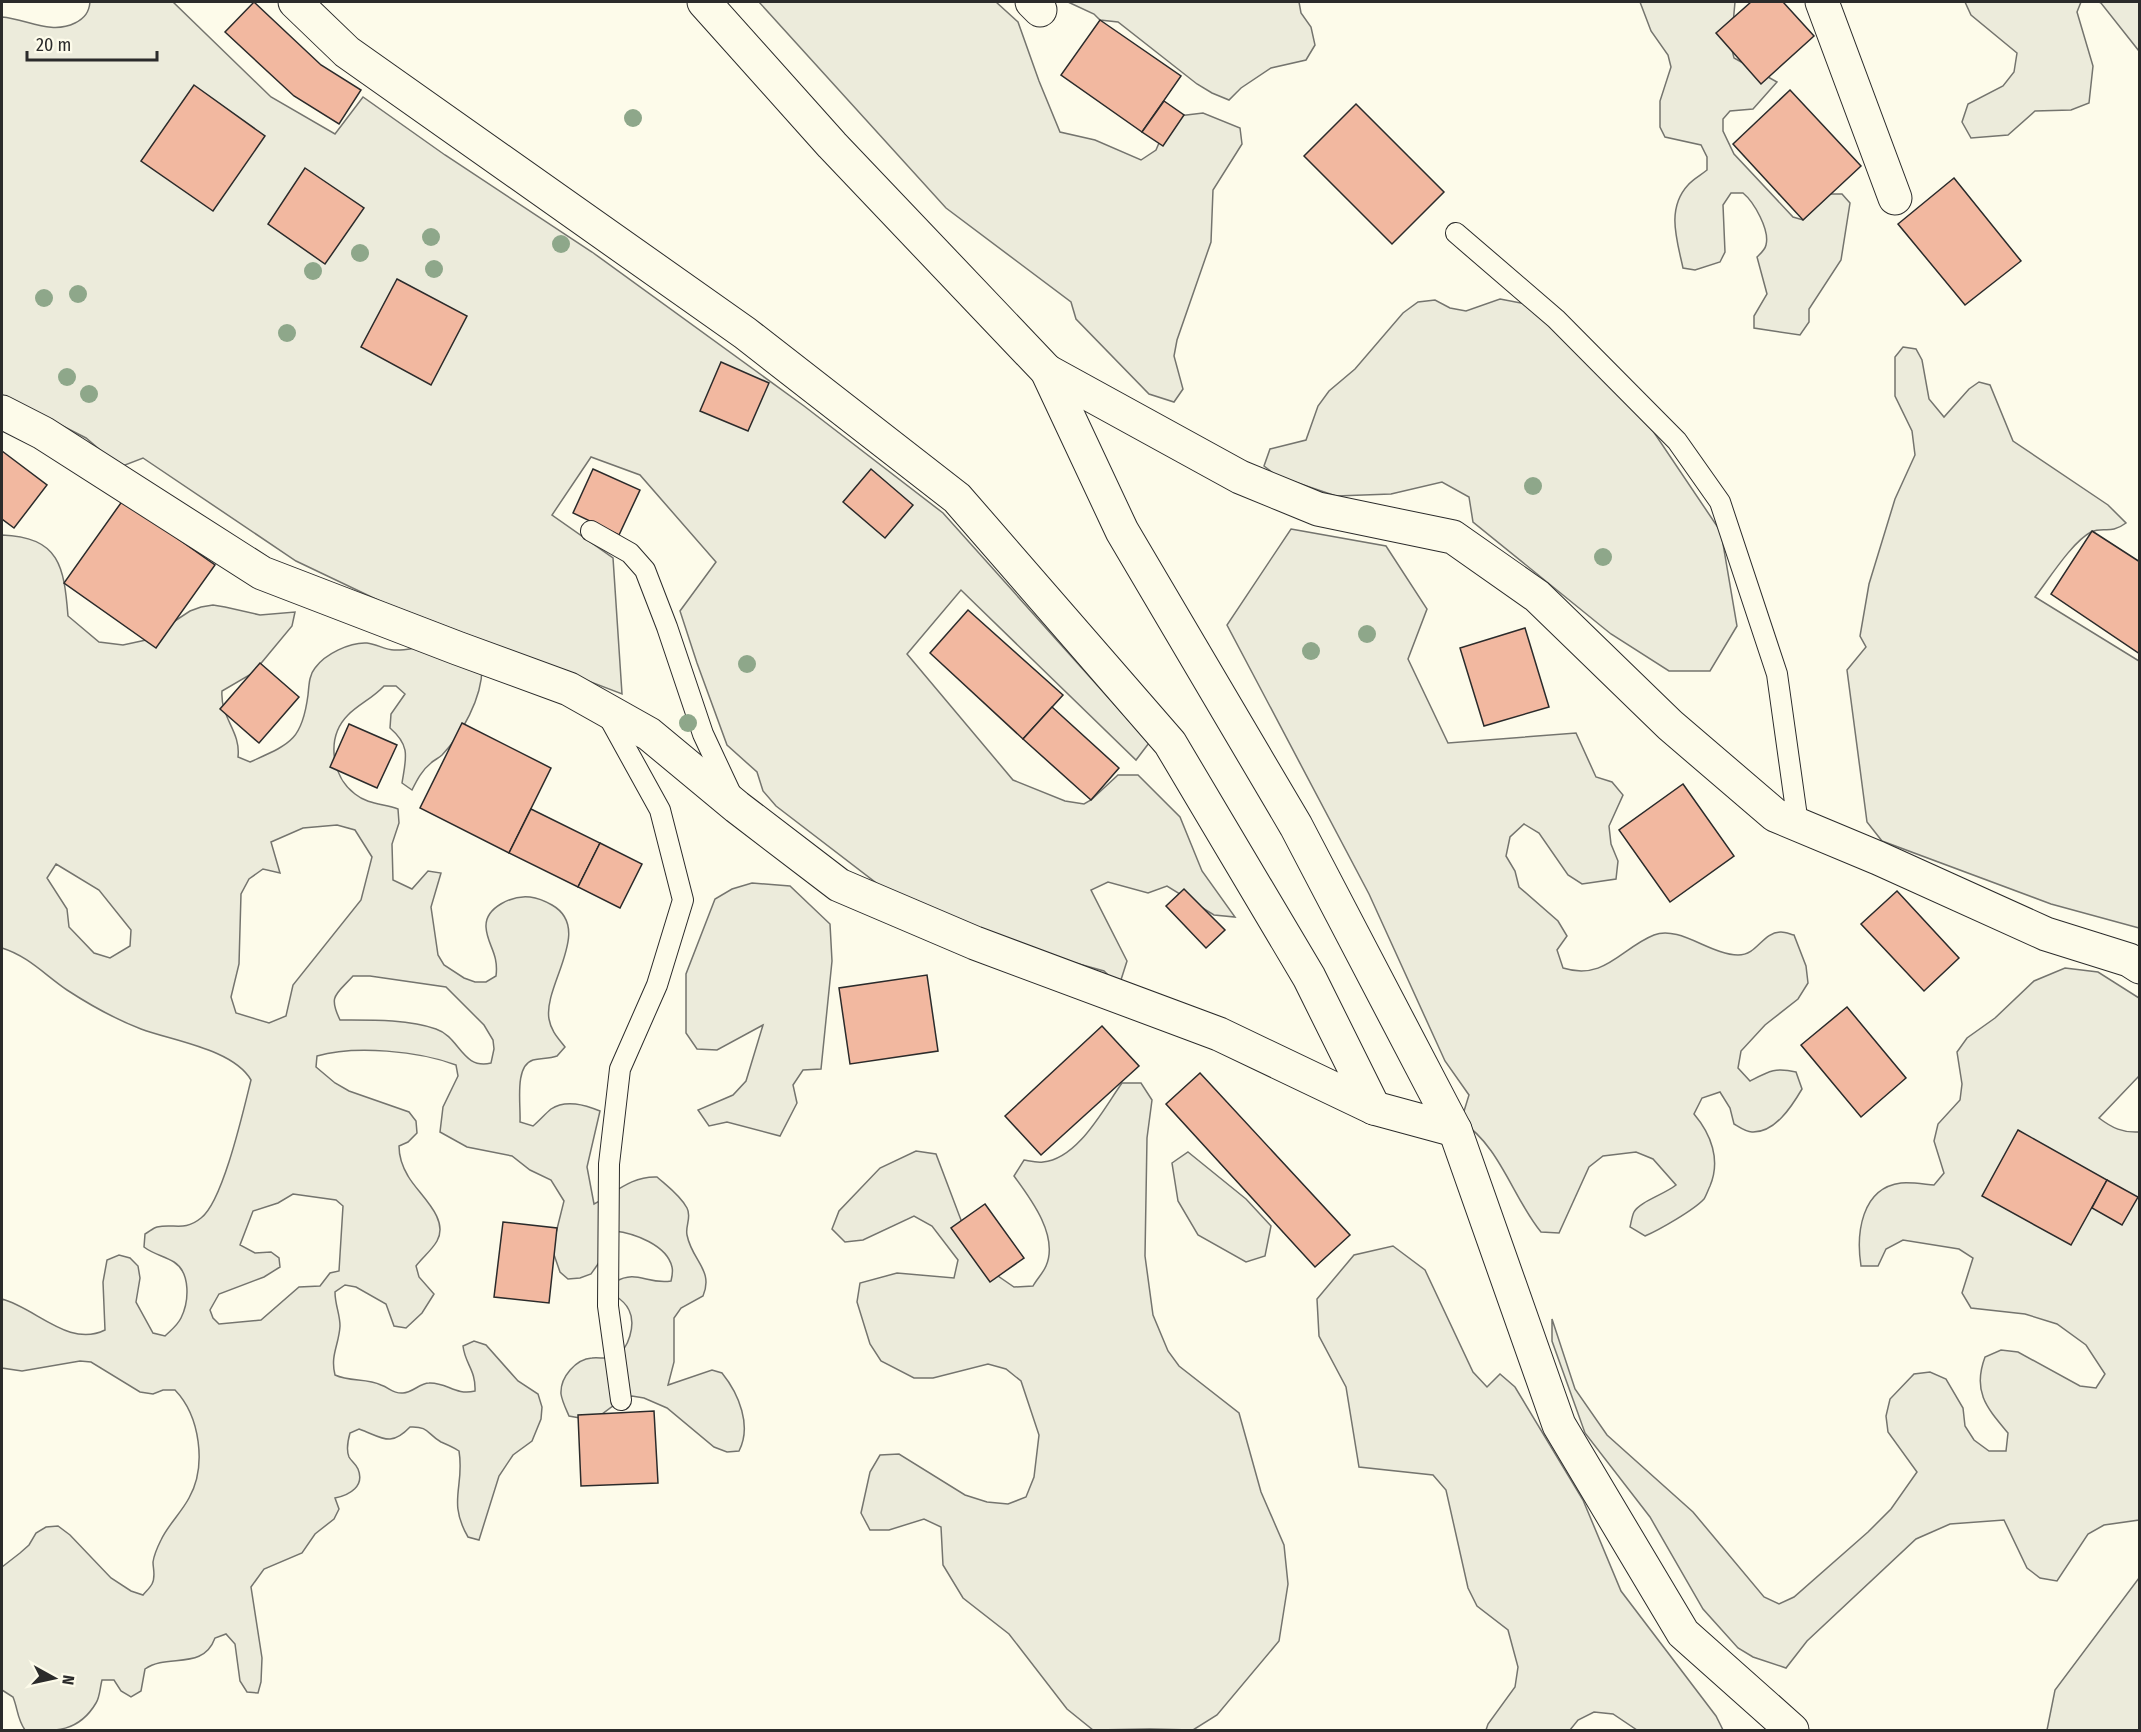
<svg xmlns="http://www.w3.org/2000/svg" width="2141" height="1732" font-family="'Fira Sans Condensed',sans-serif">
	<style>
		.green { fill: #ecebdb; stroke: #74746e; stroke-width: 1.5; fill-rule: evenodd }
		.building { fill: #f2b8a0; stroke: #2b2b2b; stroke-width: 1.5 }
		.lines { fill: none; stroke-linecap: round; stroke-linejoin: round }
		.service-casing { stroke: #2b2b2b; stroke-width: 22 }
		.minor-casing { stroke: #2b2b2b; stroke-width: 35 }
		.tertiary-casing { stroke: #2b2b2b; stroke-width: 35 }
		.service { stroke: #fdfbea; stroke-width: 20 }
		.minor { stroke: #fdfbea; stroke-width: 33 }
		.tertiary { stroke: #fdfbea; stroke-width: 33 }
		.tree { fill: #8ea78a }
	</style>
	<rect width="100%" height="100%" fill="#fdfbea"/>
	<g class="green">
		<path d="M 90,2 L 173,2 L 271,97 L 335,134 L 363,97 L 445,155 L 592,252 L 804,406 L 943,513 L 1149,743 L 1136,760 L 961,590 L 907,654 L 1013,780 L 1065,801 L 1084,804 L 1091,800 L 1118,775 L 1138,775 L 1180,817 L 1202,871 L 1235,917 L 1214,915 L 1167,886 L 1148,893 L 1108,882 L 1091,890 L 1127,961 L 1119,986 L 1104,971 L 993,940 L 883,888 L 776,806 L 763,791 L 757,772 L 727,745 L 697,663 L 680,611 L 716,562 L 640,475 L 591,457 L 552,515 L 613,558 L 622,694 L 382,602 L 296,561 L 143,458 L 120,467 L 86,438 L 2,395 L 2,17 C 27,19 51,35 75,23 C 85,18 89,12 90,2 Z"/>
		<polygon points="759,2 996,2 1018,22 1039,81 1060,132 1095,140 1141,160 1156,150 1170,117 1203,113 1240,128 1242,144 1213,190 1211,242 1177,340 1174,356 1183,389 1174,402 1149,394 1076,319 1071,302 946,208"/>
		<polygon points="1068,2 1299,2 1301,13 1311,27 1315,45 1306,60 1271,68 1241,88 1229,100 1212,93 1197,84 1118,22 1100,20 1094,14"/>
		<path d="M 1640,2 L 1735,2 L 1731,46 L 1734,58 L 1777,82 L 1753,109 L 1730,111 L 1723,119 L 1723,131 L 1734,154 L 1793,217 L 1803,220 L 1830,194 L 1842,194 L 1850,203 L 1841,260 L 1809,309 L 1809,322 L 1800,335 L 1754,328 L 1754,316 L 1767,294 L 1757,257 C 1760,254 1765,250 1766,245 C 1770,230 1754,202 1743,193 L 1731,193 L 1723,205 L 1725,252 L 1720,262 L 1695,270 L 1683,268 C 1677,240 1666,209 1688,185 C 1693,179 1701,175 1707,170 L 1707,157 L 1701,145 L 1665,137 L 1660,127 L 1660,101 L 1671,67 L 1668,55 L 1651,31 Z"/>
		<polygon points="1965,2 2081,2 2077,12 2093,66 2089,103 2071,110 2035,111 2008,135 1971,138 1962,122 1968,104 2003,86 2014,72 2017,53 1971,15"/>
		<polygon points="2099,2 2139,2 2139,51 2101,3"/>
		<polygon points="1500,299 1536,306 1653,431 1721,532 1737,626 1710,671 1669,671 1611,634 1473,522 1469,497 1442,482 1391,494 1336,496 1277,476 1264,466 1270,449 1306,440 1318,406 1329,391 1355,369 1403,313 1418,302 1435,300 1450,308 1466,311"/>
		<path d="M 1903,347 L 1916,349 L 1922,360 L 1929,399 L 1944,417 L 1969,389 L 1979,382 L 1990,385 L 2013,441 L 2108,505 L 2126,523 C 2110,535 2104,526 2091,532 C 2072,542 2049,579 2035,597 L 2139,661 L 2139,928 L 2051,904 L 1882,841 L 1867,822 L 1847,670 L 1866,647 L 1860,636 L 1869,584 L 1895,499 L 1915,455 L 1912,431 L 1895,396 L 1895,357 Z"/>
		<path d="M 1291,529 L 1386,546 L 1427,609 L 1408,659 L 1448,743 L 1576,733 L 1596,777 L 1612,782 L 1623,795 L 1609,826 L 1611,844 L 1618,861 L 1616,879 L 1582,884 L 1568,875 L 1539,833 L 1524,824 L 1510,837 L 1506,856 L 1515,871 L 1519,887 L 1558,921 L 1567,936 L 1557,950 L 1563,968 C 1605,981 1621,948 1654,935 C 1679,925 1711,955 1738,955 C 1758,955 1762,932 1781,932 C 1785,932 1790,934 1794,935 L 1806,966 L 1808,983 L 1798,999 L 1765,1025 L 1741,1051 L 1738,1068 L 1750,1081 C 1769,1071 1775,1067 1796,1072 L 1802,1089 C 1792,1106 1775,1133 1752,1132 C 1746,1132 1739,1127 1734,1124 L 1730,1108 L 1720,1092 L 1702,1098 L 1694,1114 C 1711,1134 1721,1160 1710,1186 C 1708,1190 1706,1196 1704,1199 C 1694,1210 1659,1230 1645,1236 L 1630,1227 C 1631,1223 1632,1216 1634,1212 C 1639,1202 1665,1194 1676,1185 L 1653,1159 L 1636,1152 L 1603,1156 L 1589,1167 L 1559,1233 L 1541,1232 C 1513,1198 1500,1146 1461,1121 L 1469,1095 L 1445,1061 L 1369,894 L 1227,625 Z"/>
		<path d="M 2,535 C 60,537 64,567 68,616 L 99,642 L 123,645 L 146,640 L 190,611 L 201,607 L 213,605 L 225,607 L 260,615 L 295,612 L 292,626 L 253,673 L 222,691 C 220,718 241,731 238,757 L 250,762 C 290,744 302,741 308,695 C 309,686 309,675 315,668 C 325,654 350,642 367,643 C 377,644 385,650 394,650 C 405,651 416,647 426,647 C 439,648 469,663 482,668 C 482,698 462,734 442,755 C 439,758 434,760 431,763 C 422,770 417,780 412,790 L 402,783 C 406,758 411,746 390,728 L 391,714 L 405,694 L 396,686 L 384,686 C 373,698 359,704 348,715 C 326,737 331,776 355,794 C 367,804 384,804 398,809 L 399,823 L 392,844 L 393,880 L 412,889 L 428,871 L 441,873 L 431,907 L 438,955 L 444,965 L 464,978 L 475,982 L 486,982 L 496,976 C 499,953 487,945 486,927 C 485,907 513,895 530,897 C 538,898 545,901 552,905 C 594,929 543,985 549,1019 C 551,1031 558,1038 565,1047 L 557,1056 C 549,1059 541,1058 533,1060 C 514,1066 521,1104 520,1122 L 533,1126 C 539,1121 545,1114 551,1109 C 566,1099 585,1105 600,1111 L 587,1167 L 594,1204 C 615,1193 631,1176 657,1177 C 667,1186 680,1195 687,1208 C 692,1217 685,1226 687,1235 C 692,1261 714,1270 703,1296 L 681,1308 L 674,1318 L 674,1362 L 668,1385 L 712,1370 L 722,1373 C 739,1394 752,1426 739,1451 L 727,1452 L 714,1447 L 667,1408 L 644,1398 L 632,1396 L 621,1400 L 602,1414 L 591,1417 L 580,1418 L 569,1416 C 566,1409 562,1401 561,1394 C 560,1377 576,1359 592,1358 C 601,1357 606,1360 615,1356 C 629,1350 636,1324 629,1310 C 626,1303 619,1298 613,1294 L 615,1282 C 637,1269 647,1285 671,1281 C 672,1277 673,1271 672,1267 C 667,1245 634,1233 614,1231 L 598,1264 L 591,1274 L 580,1278 L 568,1279 L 560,1272 L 552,1249 L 564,1201 L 551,1180 L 530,1170 L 512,1156 L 467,1147 L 440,1132 L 443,1107 L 458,1076 L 456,1065 C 419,1051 355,1045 317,1056 L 316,1067 L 335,1083 L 349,1091 L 409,1112 L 416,1121 L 417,1133 L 408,1142 L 399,1146 C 399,1157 402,1166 408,1176 C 418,1194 450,1218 437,1241 C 432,1250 422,1258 416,1266 L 419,1277 L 434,1294 L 422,1313 L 406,1328 L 394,1326 L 386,1304 L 356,1287 L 345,1285 L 335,1292 C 335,1305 340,1314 340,1326 C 339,1345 330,1355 335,1375 C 350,1382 367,1378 381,1385 C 390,1388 393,1394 403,1393 C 412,1393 420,1383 429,1383 C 447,1382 455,1396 475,1391 C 476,1370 465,1364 463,1346 L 474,1341 L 486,1345 L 518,1381 L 538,1394 L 542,1407 L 541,1419 L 532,1441 L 513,1455 L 499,1476 L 479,1540 L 468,1537 C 447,1501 465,1486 459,1451 C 453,1447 448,1445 441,1442 C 427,1434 429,1426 410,1427 C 390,1448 382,1437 359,1429 L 350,1433 C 348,1440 346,1450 349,1457 C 351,1461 356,1464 358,1469 C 365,1486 350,1495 335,1498 L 339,1509 L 334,1519 L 315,1534 L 302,1553 L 264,1569 L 251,1587 L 262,1658 L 261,1682 L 258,1693 L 247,1692 L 240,1681 L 235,1644 L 226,1634 L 215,1638 C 203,1671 168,1653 145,1669 L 141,1691 L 131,1697 L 121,1691 L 114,1680 L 102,1680 C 100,1687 100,1697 96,1703 C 79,1732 55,1732 25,1730 C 17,1719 18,1709 13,1697 L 2,1690 L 2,1567 L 20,1553 L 29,1545 L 36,1533 L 46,1527 L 58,1526 L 70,1535 L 111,1578 L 131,1591 L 143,1595 C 145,1592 150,1588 152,1584 C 156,1577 153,1569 153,1562 C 154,1555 158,1546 161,1540 C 168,1525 181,1513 189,1498 C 207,1466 200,1416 175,1390 L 163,1390 L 153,1394 L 140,1392 L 91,1362 L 80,1361 L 22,1371 L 2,1368 L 2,1299 C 36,1308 69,1348 105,1330 L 103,1282 L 107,1260 L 119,1255 L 130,1258 L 138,1266 L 140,1278 L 136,1302 L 153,1333 L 165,1336 C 171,1330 177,1326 181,1318 C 189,1302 191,1273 174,1262 C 164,1256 153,1254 144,1247 L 145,1234 C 149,1232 153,1228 157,1227 C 174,1223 184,1232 201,1218 C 223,1202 244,1108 251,1080 C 233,1049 173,1041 141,1029 C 115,1019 90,1005 67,990 C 45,975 28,956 2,948 ZM 337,825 L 355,830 L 372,857 L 361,900 L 293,985 L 286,1016 L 269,1023 L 236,1013 L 231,997 L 239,964 L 241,894 L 249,879 L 263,869 L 280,873 L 271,842 L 303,828 ZM 56,864 L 99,890 L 131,930 L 130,946 L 110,958 L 94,953 L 69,927 L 67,909 L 47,878 ZM 353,976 L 370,976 L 446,987 L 484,1025 L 493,1040 L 494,1049 L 491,1063 C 462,1070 460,1037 436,1029 C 408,1019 369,1020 340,1020 C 328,995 336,995 353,976 ZM 293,1194 L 336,1200 L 343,1206 L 339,1271 L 330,1273 L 320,1286 L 299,1287 L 261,1320 L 219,1324 L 213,1318 L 210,1310 L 219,1294 L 264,1277 L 280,1267 L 279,1258 L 271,1252 L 255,1253 L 240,1245 L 253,1211 L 278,1203 Z"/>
		<polygon points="752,883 790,886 830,924 832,961 821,1069 803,1070 793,1085 797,1103 780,1136 727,1122 709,1126 698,1110 733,1095 746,1081 763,1025 717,1050 697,1049 686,1033 686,974 715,899 732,889"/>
		<path d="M 2065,968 L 2098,972 L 2139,998 L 2139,1076 L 2099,1118 C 2112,1128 2123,1133 2139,1132 L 2139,1520 L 2104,1525 L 2088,1534 L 2057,1581 L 2040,1578 L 2027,1568 L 2004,1520 L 1950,1524 L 1916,1539 L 1807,1641 L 1786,1668 L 1753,1657 L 1738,1648 L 1703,1609 L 1650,1517 L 1585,1433 L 1552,1341 L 1552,1319 L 1575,1389 L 1607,1435 L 1693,1512 L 1764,1597 L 1779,1604 L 1794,1597 L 1868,1532 L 1891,1509 L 1917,1472 L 1888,1432 L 1886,1416 L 1890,1399 L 1914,1374 L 1930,1372 L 1946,1379 L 1963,1408 L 1965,1426 L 1974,1440 L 1989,1451 L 2006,1451 L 2008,1433 C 1987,1408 1972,1392 1985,1357 L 2001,1350 L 2018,1352 L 2080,1386 L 2096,1388 L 2105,1374 L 2086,1345 L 2057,1324 L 2025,1314 L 1971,1308 L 1962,1293 L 1973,1258 L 1959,1249 L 1903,1240 L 1886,1249 L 1878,1266 L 1861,1266 C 1856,1234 1861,1188 1901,1183 C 1911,1182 1923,1184 1934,1185 L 1944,1173 L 1934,1141 L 1938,1124 L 1960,1100 L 1962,1084 L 1957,1052 L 1967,1038 L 1995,1018 L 2034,981 Z"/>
		<path d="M 1122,1083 L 1141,1083 L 1152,1100 L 1147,1138 L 1145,1256 L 1153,1315 L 1168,1351 L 1179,1366 L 1239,1413 L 1261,1492 L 1284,1545 L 1288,1584 L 1279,1641 L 1217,1715 L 1193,1730 L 1150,1729 L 1093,1730 L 1067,1709 L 1009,1634 L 963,1598 L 943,1565 L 941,1527 L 924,1519 L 889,1530 L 870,1530 L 861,1513 L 870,1472 L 880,1455 L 899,1454 L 965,1495 L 987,1502 L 1008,1504 L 1026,1497 L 1034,1477 L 1039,1435 L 1021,1381 L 1006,1369 L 988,1364 L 933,1378 L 914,1378 L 881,1361 L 870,1344 L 857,1302 L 860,1283 L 897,1273 L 954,1278 L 958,1260 L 932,1226 L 914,1216 L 863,1240 L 845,1242 L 832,1229 L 839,1211 L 880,1168 L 916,1151 L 936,1154 L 964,1228 L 998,1276 L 1014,1287 L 1033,1286 C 1037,1279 1043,1273 1046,1266 C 1059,1236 1031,1199 1014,1176 L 1024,1160 C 1030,1161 1037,1163 1043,1162 C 1078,1159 1104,1108 1122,1083 Z"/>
		<polygon points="1188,1152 1246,1199 1271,1226 1265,1256 1246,1262 1198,1235 1178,1201 1172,1163"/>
		<polygon points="1393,1246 1425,1270 1473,1372 1487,1387 1500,1374 1515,1387 1583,1500 1621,1591 1716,1716 1723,1730 1637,1730 1613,1714 1594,1712 1578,1720 1570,1730 1486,1730 1488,1724 1515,1687 1518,1667 1508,1630 1477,1606 1468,1588 1446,1490 1433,1475 1359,1467 1346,1387 1319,1336 1317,1299 1354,1255"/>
		<polygon points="2139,1578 2139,1730 2047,1730 2055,1690"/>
	</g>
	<g class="building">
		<polygon points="254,2 321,65 361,90 339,124 294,96 225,32"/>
		<polygon points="1751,2 1783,2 1814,36 1761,84 1716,33"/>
		<polygon points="1100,20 1181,76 1142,132 1061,75"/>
		<polygon points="194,85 265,136 213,211 141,161"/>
		<polygon points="1790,90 1861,166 1803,220 1733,144"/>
		<polygon points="1164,101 1184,115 1163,146 1142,132"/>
		<polygon points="1356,104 1444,192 1392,244 1304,156"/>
		<polygon points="305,168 364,208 325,264 268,224"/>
		<polygon points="1954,178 2021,261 1965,305 1898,224"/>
		<polygon points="397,279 467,316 431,385 361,347"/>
		<polygon points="721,362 769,383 748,431 700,411"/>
		<polygon points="2,451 47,485 14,528 2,519"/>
		<polygon points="593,469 640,490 619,535 573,513"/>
		<polygon points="871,469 913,505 885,538 843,502"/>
		<polygon points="123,500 215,565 156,648 64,583"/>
		<polygon points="2092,531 2140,562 2140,654 2051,594"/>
		<polygon points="968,610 1063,695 1023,739 930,653"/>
		<polygon points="1525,628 1549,707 1484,726 1460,648"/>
		<polygon points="260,663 299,697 259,743 220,709"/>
		<polygon points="1052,707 1119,768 1091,800 1023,739"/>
		<polygon points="462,723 551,768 509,853 420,808"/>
		<polygon points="349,724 397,745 377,788 330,767"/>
		<polygon points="1683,784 1734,856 1670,902 1619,830"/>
		<polygon points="531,809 600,843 578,887 509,853"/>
		<polygon points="600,843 642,864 620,908 578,887"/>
		<polygon points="1184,889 1225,930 1206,948 1166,906"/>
		<polygon points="1897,891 1959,958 1924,991 1861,924"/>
		<polygon points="927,975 938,1051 850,1064 839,988"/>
		<polygon points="1847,1007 1906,1078 1861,1117 1801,1045"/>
		<polygon points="1102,1026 1139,1066 1041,1155 1005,1116"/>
		<polygon points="1200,1073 1350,1235 1315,1267 1166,1104"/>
		<polygon points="2018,1130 2107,1180 2071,1245 1982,1196"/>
		<polygon points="2107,1180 2138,1197 2122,1225 2092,1208"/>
		<polygon points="985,1204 1024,1258 990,1282 951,1228"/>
		<polygon points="503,1222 557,1228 549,1303 494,1297"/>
		<polygon points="654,1411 658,1483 581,1486 578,1415"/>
	</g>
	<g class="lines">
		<g class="service-casing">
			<g id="service">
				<polyline points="1456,233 1556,319 1677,441 1720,502 1777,674 1798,824"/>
				<polyline points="591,531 630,553 645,570 667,627 703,734 732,796"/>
				<polyline points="607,714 660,810 683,900 657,985 620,1069 609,1164 608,1306 621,1400"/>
			</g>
		</g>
		<g class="minor-casing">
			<g id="minor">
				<polyline points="295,2 347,52 745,333 957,498 1170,743 1309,977 1374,1108"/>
				<polyline points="1032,2 1040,10"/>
				<polyline points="1822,2 1895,198"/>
				<polyline points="1047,371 1240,477 1318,509 1453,537 1537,596 1670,725 1775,815 1878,858 2046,934 2129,960 2140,967"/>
				<polyline points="2,412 43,433 262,573 457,648 569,689 649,734 737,807 839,885 975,943 1219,1034 1374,1108 1455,1130"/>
			</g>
		</g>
		<g class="tertiary-casing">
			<polyline id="tertiary" points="704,2 832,145 1047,371 1122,531 1296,826 1455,1130 1559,1425 1683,1633 1792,1730"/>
		</g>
		<use href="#service" class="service"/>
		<use href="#minor" class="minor"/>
		<use href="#tertiary" class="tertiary"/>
	</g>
	<g class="tree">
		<circle cx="633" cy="118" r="9"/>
		<circle cx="431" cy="237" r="9"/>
		<circle cx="561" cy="244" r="9"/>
		<circle cx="360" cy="253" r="9"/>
		<circle cx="434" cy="269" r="9"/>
		<circle cx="313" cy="271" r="9"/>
		<circle cx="78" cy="294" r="9"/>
		<circle cx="44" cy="298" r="9"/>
		<circle cx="287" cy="333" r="9"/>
		<circle cx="67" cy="377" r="9"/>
		<circle cx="89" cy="394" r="9"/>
		<circle cx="1533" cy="486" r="9"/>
		<circle cx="1603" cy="557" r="9"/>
		<circle cx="1367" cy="634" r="9"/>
		<circle cx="1311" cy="651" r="9"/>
		<circle cx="747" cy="664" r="9"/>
		<circle cx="688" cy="723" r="9"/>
	</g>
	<rect width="2141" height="1732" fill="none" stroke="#2b2b2b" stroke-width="6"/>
	<g transform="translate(54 1678) rotate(98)" stroke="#fdfbea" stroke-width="4.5" paint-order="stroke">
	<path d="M0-4.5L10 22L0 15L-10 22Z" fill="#2b2b2b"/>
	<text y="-9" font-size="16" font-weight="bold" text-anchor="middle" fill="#2b2b2b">N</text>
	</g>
	<path d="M27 51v9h130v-9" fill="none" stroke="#2b2b2b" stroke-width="3"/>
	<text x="36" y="51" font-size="18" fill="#2b2b2b" stroke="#fdfbea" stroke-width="4.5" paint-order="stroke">20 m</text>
</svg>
